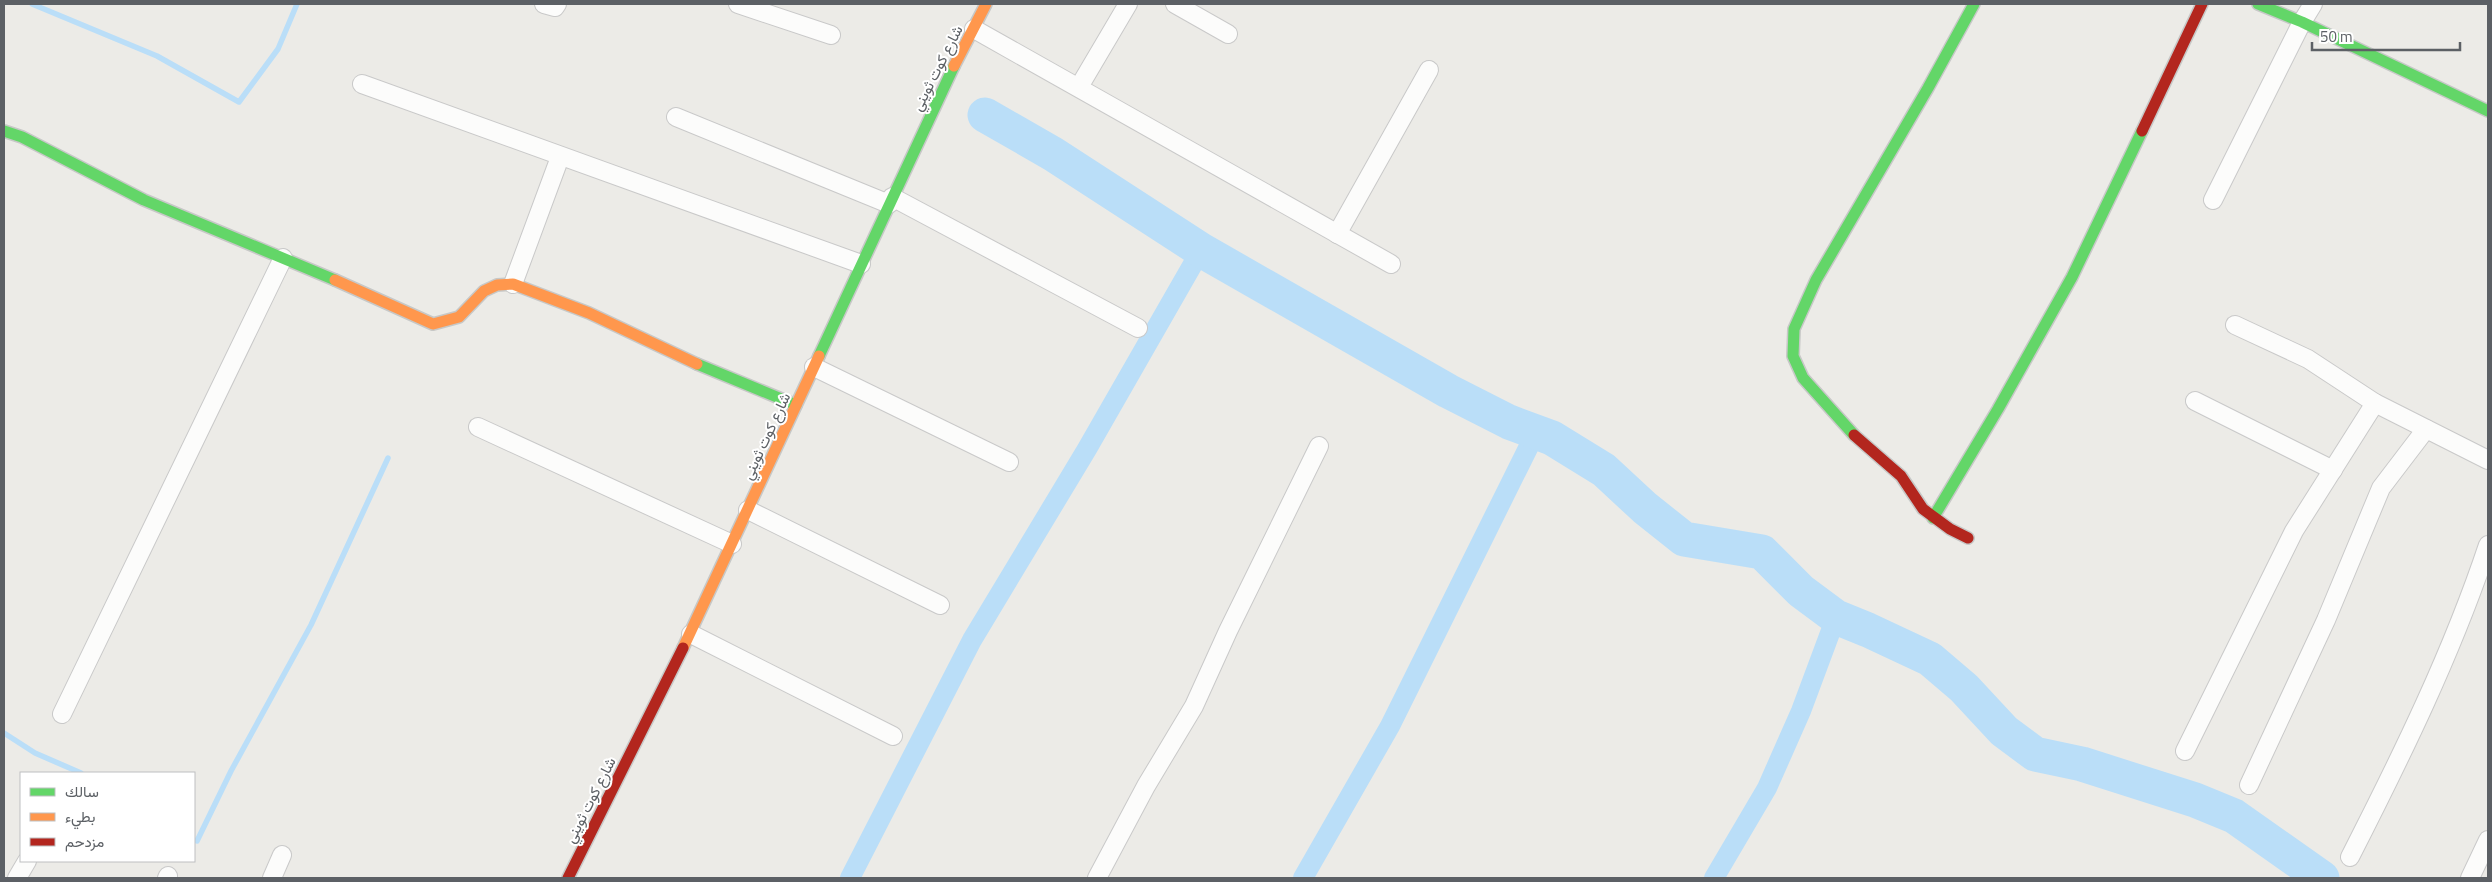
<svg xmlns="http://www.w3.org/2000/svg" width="2492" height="882" font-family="'Titillium Web',Vazirmatn,sans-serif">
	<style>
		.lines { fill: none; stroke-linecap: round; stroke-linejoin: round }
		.stream { stroke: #badef8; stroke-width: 5.5 }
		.canal { stroke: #badef8; stroke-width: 20 }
		.river { stroke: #badef8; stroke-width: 35 }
		.street-casing { stroke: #c9c9c9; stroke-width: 20 }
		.fast-casing { stroke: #c7c8c7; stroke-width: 14 }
		.slow-casing { stroke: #c7c8c7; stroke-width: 14 }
		.jam-casing { stroke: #c7c8c7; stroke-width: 14 }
		.street { stroke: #fcfcfb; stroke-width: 18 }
		.fast { stroke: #63d668; stroke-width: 11 }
		.slow { stroke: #ff974d; stroke-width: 11 }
		.jam { stroke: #b3261e; stroke-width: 11 }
		.labels { text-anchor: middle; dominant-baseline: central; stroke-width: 4; stroke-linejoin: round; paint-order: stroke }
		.street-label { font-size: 15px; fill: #5c6065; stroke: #fff }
	</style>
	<rect width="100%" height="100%" fill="#ecebe7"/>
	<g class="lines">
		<g class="stream">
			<polyline points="32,4 157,56 239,102 278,49 297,4"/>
			<polyline points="4,733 35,753 81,773"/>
			<polyline points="194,840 197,841 231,771 311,625 388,458"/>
		</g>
		<g class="canal">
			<polyline points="850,878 972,640 1087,449 1201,250"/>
			<polyline points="1303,878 1390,726 1536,432"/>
			<polyline points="1714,878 1767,788 1801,711 1836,617"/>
		</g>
		<polyline class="river" points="985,115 1053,154 1201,250 1448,391 1509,422 1552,438 1604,470 1645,508 1684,539 1762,552 1801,591 1836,617 1868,630 1930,659 1964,688 2004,731 2035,754 2082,764 2195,800 2234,816 2322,878"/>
		<g class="street-casing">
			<g id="street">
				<polyline points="544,4 555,7 557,4"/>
				<polyline points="738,4 831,35"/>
				<polyline points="1175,4 1228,34"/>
				<polyline points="974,29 1391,264"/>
				<polyline points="362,84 861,264"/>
				<polyline points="1079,87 1128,4"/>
				<polyline points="676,117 889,204"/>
				<polyline points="892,197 1138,328"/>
				<polyline points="2213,200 2302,22 2313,4"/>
				<polyline points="1337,234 1429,70"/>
				<polyline points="513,284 560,157"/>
				<polyline points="2235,325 2308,359 2375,403 2488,460"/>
				<polyline points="814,367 1009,462"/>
				<polyline points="2195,401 2333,470"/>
				<polyline points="478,427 732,544"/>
				<polyline points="748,510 940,605"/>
				<polyline points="691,634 893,736"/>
				<polyline points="62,714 283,258"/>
				<polyline points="2185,751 2294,531 2375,403"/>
				<polyline points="2249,785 2326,620 2381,488 2426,429"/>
				<path d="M 2350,857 C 2402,755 2452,653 2488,545"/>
				<polyline points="17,878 27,861"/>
				<polyline points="167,878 168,876"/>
				<polyline points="272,878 282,855"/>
				<polyline points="1097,878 1146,786 1194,706 1228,631 1319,446"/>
				<polyline points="2470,878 2488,840"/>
			</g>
		</g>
		<g class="fast-casing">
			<g id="fast">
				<polyline points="2258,4 2302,22 2488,111"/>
				<polyline points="4,131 22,137 144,200 335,280"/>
				<polyline points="819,356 954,66"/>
				<polyline points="697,364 796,405"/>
				<polyline points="1854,435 1803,378 1793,356 1794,329 1816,280 1928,88 1974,4"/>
				<polyline points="1933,518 1998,409 2072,277 2142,131"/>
			</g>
		</g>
		<g class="slow-casing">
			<g id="slow">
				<polyline points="954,66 986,4"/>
				<polyline points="335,280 433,324 459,317 484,291 497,285 513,284 589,313 697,364"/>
				<polyline points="683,648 819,356"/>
			</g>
		</g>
		<g class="jam-casing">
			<g id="jam">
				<polyline points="2142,131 2202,4"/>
				<polyline points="1854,435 1901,476 1923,509 1950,529 1968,538"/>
				<polyline points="568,878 683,648"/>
			</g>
		</g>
		<use href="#street" class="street"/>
		<use href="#fast" class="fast"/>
		<use href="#slow" class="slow"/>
		<use href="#jam" class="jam"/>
	</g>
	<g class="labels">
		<g class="street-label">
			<text transform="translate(937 68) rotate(-63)">شارع كوت ثويني</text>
			<text transform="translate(766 436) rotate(-65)">شارع كوت ثويني</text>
			<text transform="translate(590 800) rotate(-63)">شارع كوت ثويني</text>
		</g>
	</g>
	<rect width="2492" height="882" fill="none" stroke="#5c6065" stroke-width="10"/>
	<rect x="20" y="772" width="175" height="90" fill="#ffffff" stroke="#bebfc1"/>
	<rect x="30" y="788" width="25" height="8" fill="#63d668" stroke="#bebfc1"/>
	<text x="65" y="797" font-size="15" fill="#5c6065">سالك</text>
	<rect x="30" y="813" width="25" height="8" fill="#ff974d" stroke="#bebfc1"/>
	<text x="65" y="822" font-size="15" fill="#5c6065">بطيء</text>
	<rect x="30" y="838" width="25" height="8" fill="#b3261e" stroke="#bebfc1"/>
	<text x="65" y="847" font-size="15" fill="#5c6065">مزدحم</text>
	<path d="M2312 42v8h148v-8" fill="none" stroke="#5c6065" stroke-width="2.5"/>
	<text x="2320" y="42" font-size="15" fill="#5c6065" stroke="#ffffff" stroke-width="4" paint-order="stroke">50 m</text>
</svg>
